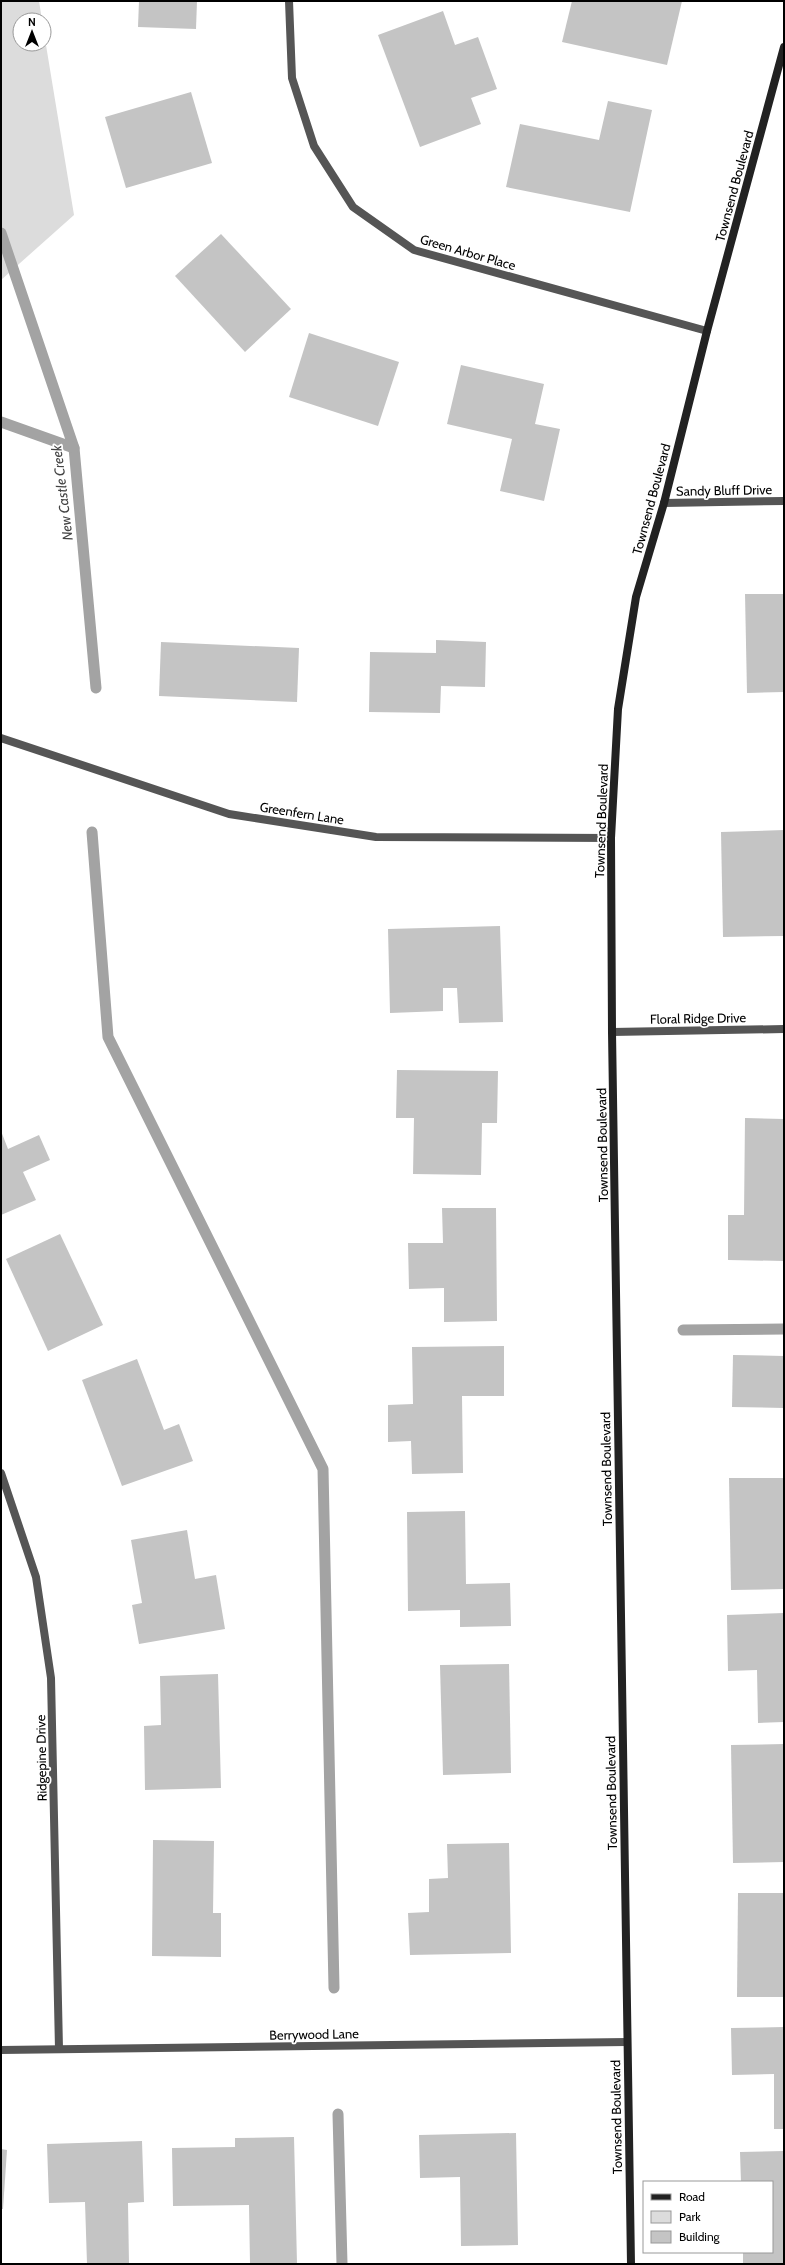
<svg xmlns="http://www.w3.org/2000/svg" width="785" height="2265" font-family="Cabin,sans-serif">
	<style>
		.green { fill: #dcdcdc }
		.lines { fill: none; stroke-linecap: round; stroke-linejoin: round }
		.stream { stroke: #a3a3a3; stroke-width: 11 }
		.building { fill: #c4c4c4 }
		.street { stroke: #555; stroke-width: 8 }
		.secondary { stroke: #222; stroke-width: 8 }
		.labels { text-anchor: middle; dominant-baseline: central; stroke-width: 3.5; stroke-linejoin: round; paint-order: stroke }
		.street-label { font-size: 13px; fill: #000; stroke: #fff }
		.water-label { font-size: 14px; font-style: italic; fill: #444; stroke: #fff }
	</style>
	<rect width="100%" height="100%" fill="#fff"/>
	<polygon class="green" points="1,1 39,1 42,20 20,20 20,44 44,44 44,33 74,215 1,280"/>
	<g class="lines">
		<g class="stream">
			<polyline points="1,233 74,448 96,688"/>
			<polyline points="1,422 74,448"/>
			<polyline points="92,832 108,1037 323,1469 334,1988"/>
			<polyline points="683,1330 784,1329"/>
			<polyline points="338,2114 342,2264"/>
		</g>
	</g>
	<g class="building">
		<polygon points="139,1 197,1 196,29 138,27"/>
		<polygon points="572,1 682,1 667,65 562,42"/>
		<polygon points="443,11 455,45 478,37 497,89 471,98 481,124 420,147 378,35"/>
		<polygon points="191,92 212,163 126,188 105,117"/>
		<polygon points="608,101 652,110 630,212 506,187 520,124 599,140"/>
		<polygon points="221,234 291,309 245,352 175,276"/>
		<polygon points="309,333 399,362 378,426 289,397"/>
		<polygon points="461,365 544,384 535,424 560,429 544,501 500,491 512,439 447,424"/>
		<polygon points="745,594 784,594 784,692 747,693"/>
		<polygon points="436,640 486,642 485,687 441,686 440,713 369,712 370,652 436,653"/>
		<polygon points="161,642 299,648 297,702 159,696"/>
		<polygon points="784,830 784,936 723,937 721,832"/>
		<polygon points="500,926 503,1022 459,1023 457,988 443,988 443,1011 390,1013 388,929"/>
		<polygon points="397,1070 498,1071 497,1123 482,1123 481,1175 413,1174 414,1118 396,1118"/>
		<polygon points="745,1118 784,1119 784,1261 728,1260 728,1215 744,1215"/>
		<polygon points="1,1131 8,1149 39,1135 50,1160 23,1172 36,1200 1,1215"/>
		<polygon points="442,1208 496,1208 497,1321 444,1322 444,1288 409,1289 408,1243 443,1243"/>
		<polygon points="60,1234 103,1325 48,1351 6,1259"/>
		<polygon points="504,1346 504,1396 462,1396 463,1473 412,1474 411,1441 388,1442 388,1405 413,1404 412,1347"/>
		<polygon points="733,1355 784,1356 784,1408 732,1407"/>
		<polygon points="137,1359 164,1430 179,1424 193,1461 122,1486 82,1380"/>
		<polygon points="729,1478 784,1478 784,1589 731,1590"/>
		<polygon points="465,1511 466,1584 510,1583 511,1626 460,1627 460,1610 408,1611 407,1512"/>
		<polygon points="187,1530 195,1579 216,1575 225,1629 139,1644 132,1605 142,1603 131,1540"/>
		<polygon points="784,1613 784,1722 758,1723 757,1670 728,1671 727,1615"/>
		<polygon points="509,1664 511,1773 443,1775 440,1665"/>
		<polygon points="218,1674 221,1788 145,1790 144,1726 161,1725 160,1676"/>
		<polygon points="784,1744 784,1862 733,1863 731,1745"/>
		<polygon points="153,1840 214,1841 213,1913 221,1913 221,1957 152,1956"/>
		<polygon points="509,1843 511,1953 410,1955 408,1913 429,1912 429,1879 448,1878 447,1844"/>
		<polygon points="738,1893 784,1893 784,1997 737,1997"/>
		<polygon points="784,2027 784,2129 774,2129 774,2074 732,2075 731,2028"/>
		<polygon points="516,2133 518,2245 461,2246 460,2177 420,2178 419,2135"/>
		<polygon points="294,2137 297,2264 250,2264 249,2205 173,2206 172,2148 235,2147 235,2138"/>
		<polygon points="142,2141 144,2202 128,2203 129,2264 87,2264 85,2202 49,2203 47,2144"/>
		<polygon points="1,2149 7,2150 3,2209 1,2209"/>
		<polygon points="784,2151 784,2264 743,2264 743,2252 772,2252 772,2182 741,2182 740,2152"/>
	</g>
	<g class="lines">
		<g class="street">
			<polyline points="289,1 292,78 314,146 353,207 414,250 707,331"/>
			<polyline points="664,503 784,501"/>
			<polyline points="1,738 229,814 376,837 611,838"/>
			<polyline points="612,1032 784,1029"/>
			<polyline points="1,1473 36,1577 51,1678 59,2049"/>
			<polyline points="1,2050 627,2042"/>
		</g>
		<polyline class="secondary" points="631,2264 612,1032 611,838 618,709 636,597 664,503 707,331 784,47"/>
	</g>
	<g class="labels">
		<g class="street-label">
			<text transform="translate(734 186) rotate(-75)">Townsend Boulevard</text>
			<text transform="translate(468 252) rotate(16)">Green Arbor Place</text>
			<text transform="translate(724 490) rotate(-1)">Sandy Bluff Drive</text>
			<text transform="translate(651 499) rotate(-75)">Townsend Boulevard</text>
			<text transform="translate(302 813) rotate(9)">Greenfern Lane</text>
			<text transform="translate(601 821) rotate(-88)">Townsend Boulevard</text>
			<text transform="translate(698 1018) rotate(-1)">Floral Ridge Drive</text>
			<text transform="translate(602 1145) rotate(-91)">Townsend Boulevard</text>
			<text transform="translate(606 1469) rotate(-91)">Townsend Boulevard</text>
			<text transform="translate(41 1758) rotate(-91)">Ridgepine Drive</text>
			<text transform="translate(611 1793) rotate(-91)">Townsend Boulevard</text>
			<text transform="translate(314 2034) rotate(-1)">Berrywood Lane</text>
			<text transform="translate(616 2117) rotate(-91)">Townsend Boulevard</text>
		</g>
		<g class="water-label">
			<text transform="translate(62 493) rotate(-97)">New Castle Creek</text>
		</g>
	</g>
	<rect width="785" height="2265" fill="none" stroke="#000000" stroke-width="4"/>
	<rect x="643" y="2181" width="130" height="72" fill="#ffffff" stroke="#999999"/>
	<rect x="651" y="2194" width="20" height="6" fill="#222222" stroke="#999999"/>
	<text x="679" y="2201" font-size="12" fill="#000000">Road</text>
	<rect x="651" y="2211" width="20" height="12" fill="#dcdcdc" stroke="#999999"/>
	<text x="679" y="2221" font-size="12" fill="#000000">Park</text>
	<rect x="651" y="2231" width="20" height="12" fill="#c4c4c4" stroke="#999999"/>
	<text x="679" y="2241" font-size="12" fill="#000000">Building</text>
	<g transform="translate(32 32)"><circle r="19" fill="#ffffff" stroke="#999999"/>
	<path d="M0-3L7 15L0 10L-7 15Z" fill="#000000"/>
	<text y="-6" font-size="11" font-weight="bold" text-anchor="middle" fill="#000000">N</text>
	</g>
</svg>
